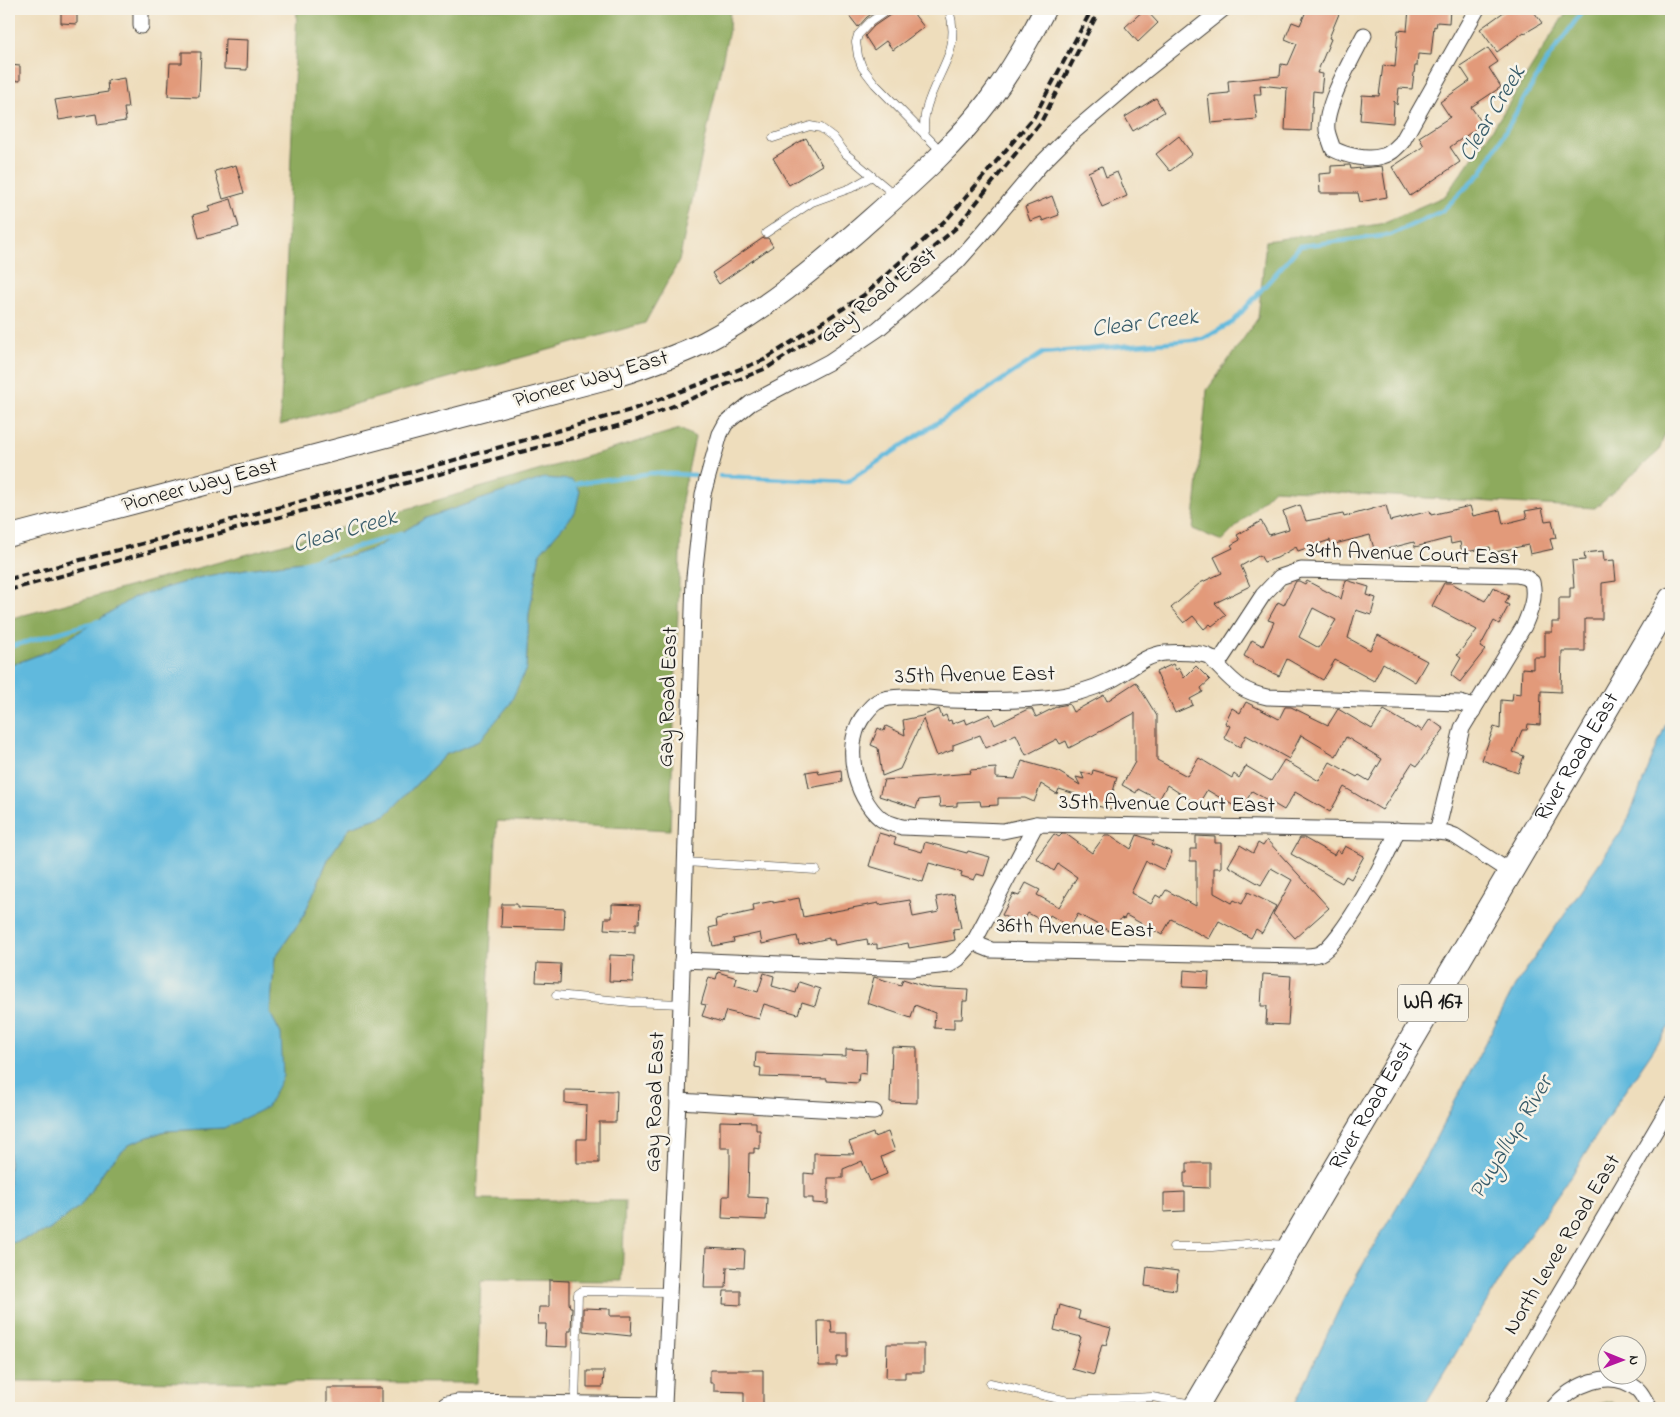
<svg xmlns="http://www.w3.org/2000/svg" width="1680" height="1417" font-family="'Indie Flower',sans-serif">
	<style>
		.forest { fill: #8daa5d; stroke: #54633c }
		.water { fill: #60b9dd; stroke: #3e6a7c }
		.lines { fill: none; stroke-linecap: round; stroke-linejoin: round }
		.stream { stroke: #60b9dd; stroke-width: 4.5 }
		.building { fill: #e29a7a; fill-rule: evenodd }
		.service-casing { stroke: #3c3934; stroke-width: 9 }
		.minor-casing { stroke: #3c3934; stroke-width: 17 }
		.secondary-casing { stroke: #3c3934; stroke-width: 23 }
		.primary-casing { stroke: #3c3934; stroke-width: 26 }
		.service { stroke: #fff; stroke-width: 8 }
		.minor { stroke: #fff; stroke-width: 15 }
		.secondary { stroke: #fff; stroke-width: 21 }
		.primary { stroke: #fff; stroke-width: 24 }
		.rail { stroke: #1c1c1c; stroke-width: 4; stroke-dasharray: 8 4; stroke-linecap: butt }
		.labels { text-anchor: middle; dominant-baseline: central; stroke-width: 5; stroke-linejoin: round; paint-order: stroke }
		.shield { fill: #f7f3e8; stroke: #5e5c59; stroke-width: 1 }
		.shield-label { font-size: 21px; font-weight: bold; fill: #1c1c1c }
		.street-label { font-size: 22px; fill: #1c1c1c; stroke: #f7f3e8 }
		.water-label { font-size: 24px; font-style: italic; fill: #375b69; stroke: #f7f3e8 }
	</style>
	<rect width="100%" height="100%" fill="#f7f3e8"/>
	<filter id="ink" filterUnits="userSpaceOnUse"><feTurbulence type="fractalNoise" baseFrequency=".02" numOctaves="2"/><feDisplacementMap in="SourceGraphic" scale="10" xChannelSelector="R" yChannelSelector="G"/><feConvolveMatrix kernelMatrix="1 2 1 2 8 2 1 2 1" color-interpolation-filters="sRGB"/></filter>
	<filter id="wash" filterUnits="userSpaceOnUse"><feTurbulence type="fractalNoise" baseFrequency=".0096" numOctaves="4" result="noise"/><feDisplacementMap in="SourceGraphic" scale="20" xChannelSelector="R" yChannelSelector="G"/><feGaussianBlur stdDeviation="1.12" result="paint"/><feColorMatrix in="noise" values="0 0 0 0 0 0 0 0 0 0 0 0 0 0 0 0 0 1.4 0 .05"/><feComposite in="paint" operator="in"/></filter>
	<g filter="url(#wash)">
		<rect width="100%" height="100%" fill="#eeddbc"/>
		<g class="forest">
			<polygon points="297,9 730,9 729,30 679,261 645,323 280,425"/>
			<polygon points="1568,9 1652,9 1671,18 1671,417 1659,451 1595,508 1274,489 1222,541 1193,529 1207,390 1258,318 1266,241 1380,224 1445,196 1496,124"/>
			<path d="M 680,429 L 695,437 L 682,500 L 670,830 L 497,821 L 477,1199 L 625,1201 L 622,1281 L 481,1280 L 477,1383 L 9,1381 L 9,1244 L 48,1231 L 81,1205 L 107,1166 L 131,1143 L 165,1131 L 224,1128 L 281,1034 L 270,1013 L 275,957 L 303,917 L 329,857 L 350,827 L 386,815 L 445,755 L 479,740 L 526,669 L 529,614 L 540,553 L 575,513 L 426,518 L 375,548 L 351,556 L 246,569 L 202,577 L 135,597 L 49,651 L 9,666 L 9,619 C 234,560 457,495 680,429 Z"/>
			<polygon points="1612,1401 1621,1408 1587,1408 1587,1407"/>
		</g>
		<g class="water">
			<polygon points="544,478 572,480 580,491 575,513 540,553 529,614 526,669 510,704 479,741 445,755 386,815 350,827 329,857 303,917 275,957 270,1013 281,1034 283,1076 267,1107 224,1128 165,1131 131,1143 107,1166 81,1205 48,1231 9,1244 9,666 49,651 134,597 202,577 246,569 351,556 375,548 426,518"/>
			<polygon points="1671,711 1671,1024 1620,1098 1572,1175 1510,1263 1423,1408 1293,1408 1347,1292 1426,1157 1515,986 1626,824"/>
		</g>
		<g class="lines">
			<g class="stream">
				<polyline points="720,476 847,482 1043,353 1203,339 1233,322 1300,246 1390,235 1442,211 1481,173 1545,63 1584,9"/>
				<polyline points="570,486 580,483 652,473 695,475"/>
				<polyline points="303,563 401,534"/>
				<polyline points="9,647 99,621"/>
			</g>
		</g>
		<g id="blocks">
			<g class="building">
				<polygon points="61,9 77,9 77,24 61,23"/>
				<polygon points="844,9 879,9 867,17 858,27"/>
				<polygon points="895,9 910,9 924,27 893,50 886,41 874,50 865,36 874,26 893,13"/>
				<polygon points="1145,9 1158,23 1138,42 1125,27"/>
				<polygon points="1307,9 1341,9 1329,38 1331,39 1317,73 1323,74 1321,92 1313,91 1311,131 1285,130 1287,88 1260,85 1261,94 1254,94 1257,119 1211,123 1208,95 1229,93 1228,81 1280,76 1281,64 1288,65 1297,44 1285,39 1292,22 1300,25"/>
				<polygon points="1409,9 1450,9 1449,23 1437,22 1436,27 1434,26 1431,55 1418,54 1417,66 1415,66 1412,89 1399,88 1397,105 1394,101 1393,123 1360,120 1362,95 1379,96 1383,65 1395,67 1398,30 1407,31"/>
				<polygon points="1508,9 1532,9 1542,23 1525,33 1524,32 1497,52 1480,29"/>
				<polygon points="225,39 248,40 247,70 224,69"/>
				<polygon points="1488,48 1498,62 1489,68 1501,87 1471,107 1483,124 1450,147 1460,162 1410,196 1392,167 1424,146 1419,137 1450,117 1440,102 1470,81 1460,66"/>
				<polygon points="182,52 201,52 199,97 168,96 170,63 182,63"/>
				<polygon points="9,65 20,66 20,81 9,80"/>
				<polygon points="124,78 128,108 124,108 126,121 98,125 96,114 59,120 55,100 108,92 107,81"/>
				<polygon points="1156,98 1164,112 1133,131 1125,117"/>
				<polygon points="1179,136 1192,154 1170,171 1156,154"/>
				<polygon points="806,138 822,165 789,185 773,158"/>
				<polygon points="236,165 244,193 223,199 215,171"/>
				<polygon points="1350,165 1351,169 1382,166 1387,197 1360,202 1358,193 1320,193 1319,174 1331,173 1331,166"/>
				<polygon points="1102,166 1106,177 1117,172 1127,196 1102,207 1088,172"/>
				<polygon points="1052,196 1059,215 1043,221 1041,217 1030,221 1025,207"/>
				<polygon points="231,199 239,227 199,238 193,215 210,210 208,206"/>
				<polygon points="763,238 768,238 773,246 719,284 712,273"/>
				<polygon points="1300,505 1306,521 1343,514 1344,517 1386,505 1390,521 1430,511 1431,515 1470,506 1473,516 1500,510 1503,524 1527,518 1525,511 1542,508 1545,521 1552,520 1556,538 1550,539 1553,549 1530,554 1528,545 1491,553 1490,547 1462,553 1460,542 1451,544 1450,538 1415,547 1414,542 1375,552 1370,535 1331,545 1330,540 1298,551 1296,547 1277,558 1264,562 1260,555 1241,566 1250,586 1215,603 1226,615 1212,626 1210,624 1204,629 1193,616 1184,623 1171,608 1200,583 1222,573 1214,557 1233,548 1231,545 1240,540 1237,535 1261,521 1269,535 1289,529 1283,511"/>
				<polygon points="1603,551 1604,561 1614,560 1616,581 1602,583 1602,619 1585,619 1585,651 1562,651 1561,692 1541,691 1540,725 1528,724 1527,730 1522,730 1513,752 1524,756 1518,773 1482,760 1494,727 1500,729 1501,700 1512,701 1513,693 1521,694 1522,668 1533,669 1533,657 1545,657 1545,632 1552,632 1552,622 1559,622 1559,598 1570,598 1570,588 1574,588 1572,561 1585,560 1584,553"/>
				<path d="M 1346,580 L 1369,587 L 1367,595 L 1376,598 L 1371,615 L 1356,610 L 1348,638 L 1370,650 L 1378,635 L 1427,661 L 1415,682 L 1383,663 L 1374,681 L 1335,660 L 1323,680 L 1287,659 L 1279,676 L 1252,663 L 1253,661 L 1244,656 L 1252,640 L 1263,646 L 1274,622 L 1268,620 L 1278,602 L 1284,605 L 1296,581 L 1299,581 L 1305,584 L 1307,581 L 1341,599 ZM 1313,608 L 1336,620 L 1319,648 L 1299,637 Z"/>
				<polygon points="1444,583 1451,583 1485,601 1493,587 1509,596 1505,603 1509,605 1499,624 1494,621 1480,647 1485,650 1460,682 1451,675 1461,658 1457,655 1477,630 1432,606"/>
				<polygon points="1173,664 1176,670 1179,668 1184,678 1196,666 1210,680 1201,688 1203,692 1190,699 1193,705 1175,713 1156,672"/>
				<polygon points="1136,682 1157,716 1157,760 1187,776 1199,758 1232,778 1234,774 1239,778 1246,766 1271,781 1284,760 1319,781 1330,762 1357,777 1359,775 1369,781 1382,759 1346,737 1336,756 1301,735 1289,759 1246,735 1240,747 1224,738 1230,726 1225,723 1232,708 1240,713 1246,702 1279,719 1285,707 1291,707 1328,725 1338,709 1372,729 1384,710 1416,729 1417,727 1422,731 1430,719 1444,729 1417,766 1412,763 1382,810 1344,787 1330,812 1295,792 1284,810 1252,791 1241,810 1207,790 1198,805 1167,785 1159,800 1138,789 1136,793 1122,785 1135,762 1135,713 1069,748 1066,741 1060,744 1057,739 1026,755 1016,734 986,748 980,735 953,745 953,750 937,756 923,719 900,769 882,776 878,748 871,745 878,728 884,731 886,726 905,735 903,720 922,716 939,709 942,717 946,715 948,721 951,720 952,724 965,719 967,724 990,714 995,725 1028,709 1032,709 1036,717 1058,706 1069,704 1073,712 1104,695 1107,701"/>
				<polygon points="1022,761 1057,771 1080,785 1076,777 1084,779 1081,772 1092,775 1093,770 1117,777 1110,803 1118,807 1116,811 1083,802 1085,797 1059,789 1057,794 1041,784 1034,802 1025,798 998,798 998,805 981,806 980,801 957,802 957,806 940,807 939,798 919,800 916,808 879,796 884,780 971,773 970,770 996,768 996,778 1015,779"/>
				<polygon points="818,770 819,774 841,770 842,782 809,788 806,772"/>
				<polygon points="879,833 896,838 894,844 922,852 925,842 967,853 968,851 990,857 984,876 977,874 974,880 961,876 962,872 929,863 923,882 869,866"/>
				<polygon points="1054,834 1059,837 1062,834 1066,834 1092,853 1105,835 1110,835 1131,849 1137,835 1154,841 1152,844 1172,852 1164,870 1146,861 1131,893 1151,904 1156,895 1161,898 1166,890 1196,906 1196,861 1190,861 1190,849 1196,849 1196,836 1215,837 1215,843 1221,843 1221,868 1214,868 1214,893 1232,903 1234,900 1242,904 1248,892 1276,906 1262,933 1256,929 1251,938 1219,921 1209,939 1171,919 1162,935 1126,915 1124,919 1121,918 1113,933 1078,914 1070,927 1050,915 1046,923 1028,913 1021,925 1002,915 1013,894 1019,896 1026,883 1040,890 1037,895 1059,907 1077,877 1058,864 1054,871 1036,858"/>
				<polygon points="1300,838 1304,838 1334,855 1337,850 1341,853 1345,846 1364,856 1351,879 1346,876 1342,883 1291,854"/>
				<polygon points="1267,840 1329,908 1295,938 1273,914 1292,880 1271,868 1261,885 1228,866 1240,845 1253,853 1258,843 1263,846"/>
				<polygon points="954,894 961,928 953,929 955,940 909,948 908,943 877,949 877,944 868,945 867,939 835,945 834,940 829,940 829,938 799,945 797,936 762,944 760,933 733,939 734,942 713,946 709,928 717,926 716,919 754,911 753,905 773,901 773,903 799,898 803,917 879,903 879,905 910,900 913,917 939,912 936,897"/>
				<polygon points="502,904 517,904 517,907 565,909 564,929 501,927"/>
				<polygon points="612,904 640,905 639,923 636,923 636,931 604,929 605,918 612,918"/>
				<polygon points="610,955 634,956 633,982 609,981"/>
				<polygon points="537,963 561,964 560,983 536,982"/>
				<polygon points="1184,970 1209,972 1208,988 1183,987"/>
				<polygon points="718,972 737,978 735,985 758,992 764,973 774,976 772,986 796,993 799,982 820,989 815,1006 802,1002 798,1014 764,1004 759,1019 726,1011 722,1022 702,1016 706,1005 701,1004 709,977 716,979"/>
				<polygon points="1263,974 1291,976 1288,1025 1266,1024 1267,1006 1261,1006"/>
				<polygon points="874,977 901,985 903,979 930,988 968,990 967,1001 963,1001 962,1019 954,1019 954,1029 934,1028 935,1013 915,1005 911,1018 867,1003"/>
				<polygon points="892,1047 917,1048 917,1103 890,1102"/>
				<polygon points="846,1049 867,1050 866,1074 859,1073 858,1083 827,1081 827,1079 760,1077 761,1068 755,1067 756,1053 846,1056"/>
				<polygon points="565,1090 617,1091 616,1122 599,1122 599,1163 577,1163 577,1139 586,1139 587,1105 565,1103"/>
				<polygon points="720,1121 756,1122 756,1130 760,1130 760,1149 754,1148 754,1153 749,1153 748,1197 767,1198 766,1220 722,1218 723,1196 729,1196 730,1165 730,1148 720,1148"/>
				<polygon points="888,1132 895,1151 881,1157 887,1174 870,1181 862,1161 843,1169 843,1178 828,1178 828,1204 813,1203 813,1198 804,1198 804,1173 814,1174 814,1153 854,1154 849,1142 873,1133 874,1137"/>
				<polygon points="1187,1163 1210,1163 1210,1188 1184,1187 1184,1173 1187,1173"/>
				<polygon points="1185,1192 1185,1211 1164,1212 1164,1193"/>
				<polygon points="706,1248 745,1250 744,1268 727,1267 726,1288 704,1288"/>
				<polygon points="1147,1267 1178,1271 1176,1290 1145,1286"/>
				<polygon points="549,1280 569,1281 569,1303 570,1307 572,1307 571,1331 568,1331 568,1347 545,1346 546,1324 538,1324 539,1307 549,1307"/>
				<polygon points="724,1291 741,1291 741,1305 723,1304"/>
				<polygon points="1060,1305 1080,1311 1078,1319 1111,1328 1106,1345 1102,1344 1094,1375 1072,1369 1081,1337 1054,1330"/>
				<polygon points="583,1308 610,1309 610,1316 632,1316 631,1336 583,1331"/>
				<polygon points="818,1321 831,1321 832,1333 847,1333 847,1357 837,1357 837,1366 819,1366"/>
				<polygon points="887,1344 924,1344 924,1372 905,1372 905,1378 886,1378"/>
				<polygon points="710,1370 763,1370 763,1406 744,1405 744,1392 714,1391 714,1383 710,1383"/>
				<polygon points="587,1371 604,1371 603,1387 587,1387"/>
				<rect x="327" y="1388" width="55" height="20"/>
			</g>
		</g>
	</g>
	<g filter="url(#ink)">
		<use href="#blocks" fill-opacity="0" stroke="#3c3934" stroke-width="1"/>
		<g class="lines">
			<g class="service-casing">
				<g id="service">
					<polyline points="889,9 870,22 858,35 856,42 858,56 862,67 875,84 942,152"/>
					<path d="M 925,136 C 919,107 941,78 950,51 C 954,37 953,23 949,9"/>
					<polyline points="773,138 810,126 821,128 833,137 846,154 872,176"/>
					<polyline points="766,233 812,202 851,188 872,176 895,195"/>
					<polyline points="685,862 816,870"/>
					<polyline points="556,995 631,1002 681,1004"/>
					<polyline points="1173,1247 1212,1247 1257,1243 1286,1245"/>
					<polyline points="990,1383 1068,1401 1152,1397 1193,1404"/>
					<polyline points="575,1404 578,1294 582,1291 669,1292"/>
				</g>
			</g>
			<g class="minor-casing">
				<g id="minor">
					<polyline points="141,26 141,9"/>
					<path d="M 1364,35 C 1353,57 1324,106 1327,130 C 1328,136 1331,143 1333,149 C 1347,156 1367,161 1383,156 C 1391,154 1396,148 1402,142 L 1477,9"/>
					<path d="M 1217,665 L 1263,595 L 1280,577 L 1301,570 L 1517,575 L 1525,577 L 1532,582 C 1536,598 1530,612 1524,626 L 1462,728 L 1437,832"/>
					<path d="M 1473,711 L 1467,705 L 1460,703 L 1267,697 C 1244,692 1236,685 1220,668 C 1217,665 1213,660 1210,657 C 1202,652 1175,652 1165,653 C 1144,655 1129,671 1111,680 C 1091,690 1068,696 1046,698 C 1015,701 983,701 952,700 C 932,699 893,693 877,702 C 872,705 869,709 866,713 C 841,741 854,797 881,819 C 887,823 895,825 902,827 L 1003,831 L 1036,824 L 1426,831 L 1447,833 L 1455,836 L 1510,872"/>
					<path d="M 975,940 L 981,946 L 991,950 L 1300,956 C 1306,956 1313,956 1319,954 C 1340,945 1390,854 1397,830"/>
					<polyline points="682,960 910,969 949,965 958,959 975,940 1036,824"/>
					<polyline points="678,1101 874,1112"/>
					<polyline points="441,1408 447,1404 458,1402 664,1405 678,1101 694,577 703,494 720,434 726,423 751,403 829,362 878,329 957,262 981,235 1041,164 1071,134 1146,70 1223,9"/>
					<polyline points="1492,1408 1671,1104"/>
					<path d="M 1553,1408 C 1572,1385 1610,1367 1637,1389 C 1643,1394 1645,1402 1650,1408"/>
				</g>
			</g>
			<g class="secondary-casing">
				<path id="secondary" d="M 9,536 L 620,375 C 649,365 678,356 705,342 C 762,312 812,271 861,228 C 906,188 953,148 990,99 C 1011,71 1029,40 1045,9"/>
			</g>
			<g class="primary-casing">
				<g id="primary">
					<path id="s1" d="M 1195,1408 L 1671,599"/>
				</g>
			</g>
			<use href="#service" class="service"/>
			<use href="#minor" class="minor"/>
			<use href="#secondary" class="secondary"/>
			<use href="#primary" class="primary"/>
			<g class="rail">
				<polyline points="9,579 412,472 631,410 764,360 864,295 949,217 1034,117 1092,9"/>
				<polyline points="9,590 636,421 767,368 870,301 956,228 1041,122 1100,9"/>
			</g>
		</g>
	</g>
	<g class="labels">
		<rect class="shield" x="1398" y="984.5" width="70" height="37" rx="4"/>
		<g class="shield-label">
			<text x="1433" y="1003">WA 167</text>
		</g>
		<g class="street-label">
			<text transform="translate(879 296) rotate(-38)">Gay Road East</text>
			<text transform="translate(591 380) rotate(-16)">Pioneer Way East</text>
			<text transform="translate(200 486) rotate(-15)">Pioneer Way East</text>
			<text transform="translate(1412 555) rotate(2)">34th Avenue Court East</text>
			<text transform="translate(975 676) rotate(-1)">35th Avenue East</text>
			<text transform="translate(669 697) rotate(-88)">Gay Road East</text>
			<text stroke="none"><textPath href="#s1" startOffset="755">River Road East</textPath></text>
			<text transform="translate(1167 805) rotate(1)">35th Avenue Court East</text>
			<text transform="translate(1075 929) rotate(2)">36th Avenue East</text>
			<text transform="translate(656 1102) rotate(-88)">Gay Road East</text>
			<text stroke="none"><textPath href="#s1" startOffset="350">River Road East</textPath></text>
			<text transform="translate(1563 1245) rotate(-59)">North Levee Road East</text>
		</g>
		<g class="water-label">
			<text transform="translate(1493 114) rotate(-59)">Clear Creek</text>
			<text transform="translate(1145 324) rotate(-7)">Clear Creek</text>
			<text transform="translate(345 532) rotate(-16)">Clear Creek</text>
			<text transform="translate(1512 1138) rotate(-59)">Puyallup River</text>
		</g>
	</g>
	<rect width="1680" height="1417" fill="none" stroke="#f7f3e8" stroke-width="30"/>
	<g transform="translate(1622 1360) rotate(91)"><circle r="24" fill="#f7f3e8" stroke="#9f9d96"/>
	<path d="M0-4L9 19L0 12L-9 19Z" fill="#b5179e"/>
	<text y="-8" font-size="14" font-weight="bold" text-anchor="middle" fill="#1c1c1c">N</text>
	</g>
</svg>
